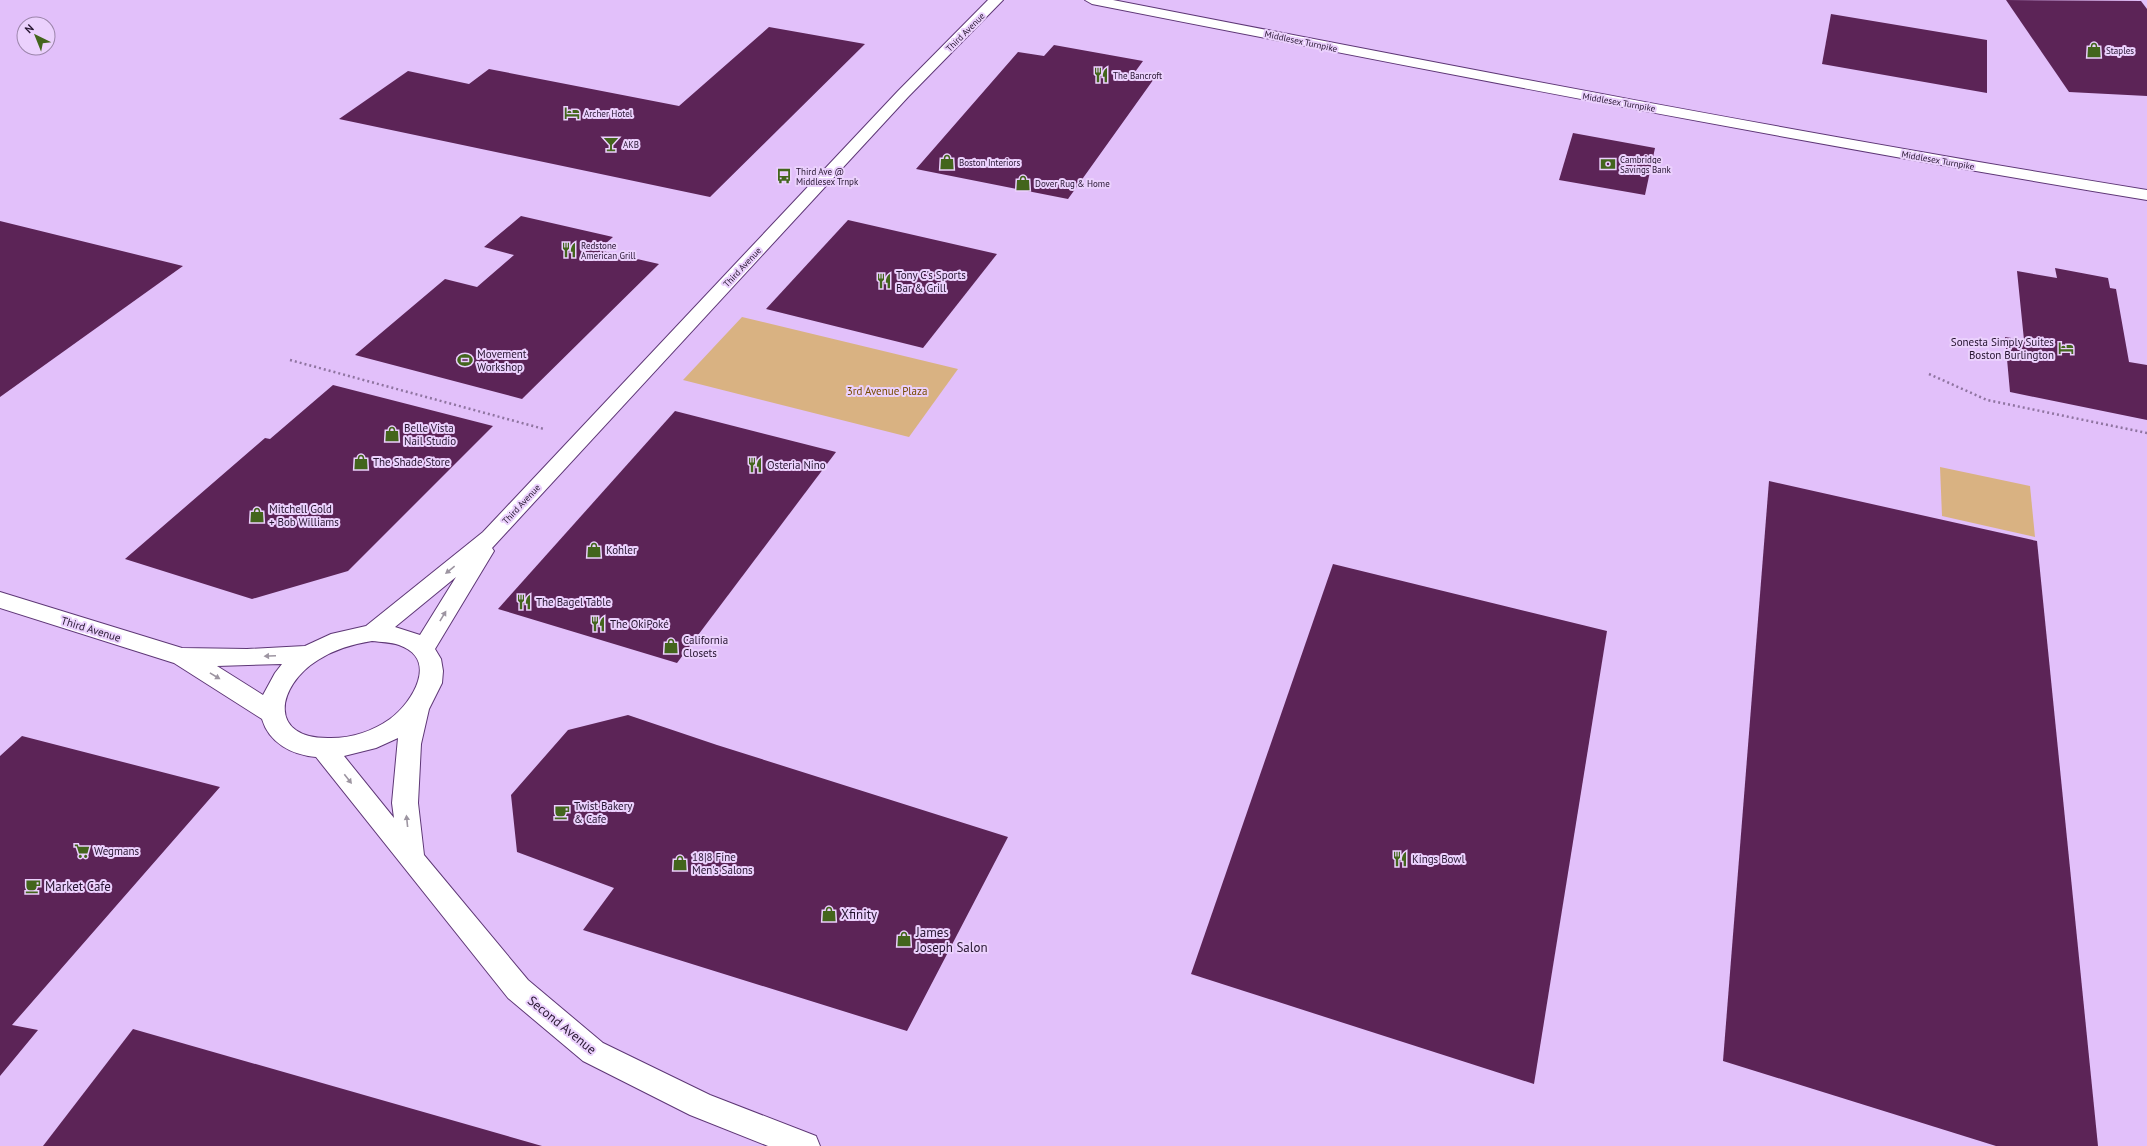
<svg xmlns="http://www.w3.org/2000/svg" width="2147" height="1146" font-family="'PT Sans',sans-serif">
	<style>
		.green { fill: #d9b282 }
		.building { fill: #5c2457 }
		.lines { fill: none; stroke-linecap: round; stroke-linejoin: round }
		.street-casing { stroke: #5e3776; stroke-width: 2 }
		.secondary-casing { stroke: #5e3776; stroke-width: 2 }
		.path { stroke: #8f74a0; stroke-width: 2.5; stroke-dasharray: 2 3; stroke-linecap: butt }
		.street { fill: #fff; fill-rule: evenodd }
		.secondary { fill: #fff; fill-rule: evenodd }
		.oneway { fill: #9d95a1 }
		.labels { text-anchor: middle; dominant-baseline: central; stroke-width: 4; stroke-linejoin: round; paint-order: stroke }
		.far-street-label { font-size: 9px; fill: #25142f; stroke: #ebd1fd }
		.far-poi-label { font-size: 9px; fill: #25142f; stroke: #ebd1fd; text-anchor: start }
		.poi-label { font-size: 11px; fill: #25142f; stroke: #ebd1fd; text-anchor: start }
		.park-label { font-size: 11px; fill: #764a00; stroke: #ebd1fd }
		.street-label { font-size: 11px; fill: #25142f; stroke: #ebd1fd }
		.near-poi-label { font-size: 13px; fill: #25142f; stroke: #ebd1fd; text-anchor: start }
		.near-street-label { font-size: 13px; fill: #25142f; stroke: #ebd1fd }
	</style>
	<rect width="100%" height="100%" fill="#e2c0fa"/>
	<g class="green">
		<polygon points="742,317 958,369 909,437 683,380"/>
		<polygon points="1940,467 2030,486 2035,537 1942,516"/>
	</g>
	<g class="building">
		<polygon points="2006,0 2141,1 2147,9 2147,96 2069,92"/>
		<polygon points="1831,14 1987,40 1987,93 1822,64"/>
		<polygon points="769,27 865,44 710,197 339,119 408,71 469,84 489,69 679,106"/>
		<polygon points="1054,45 1143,61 1135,72 1156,76 1068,199 916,169 1018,52 1044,56"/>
		<polygon points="1573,133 1655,148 1645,195 1559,180"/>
		<polygon points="521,216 613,237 598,250 659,264 522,399 355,355 445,279 477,287 514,255 484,247"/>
		<polygon points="848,220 997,254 923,348 766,309"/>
		<polygon points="0,221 183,266 0,397"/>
		<polygon points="2055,268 2108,278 2110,288 2116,289 2129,362 2147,365 2147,420 2010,392 2005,337 2024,340 2017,271 2057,278"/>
		<polygon points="333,385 493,426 348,571 252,599 125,559 265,438 270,439"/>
		<polygon points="675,411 836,452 677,663 498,609"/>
		<polygon points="1769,481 2037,541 2098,1146 1996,1146 1723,1061"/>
		<polygon points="1333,564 1607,631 1534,1084 1191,974"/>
		<polygon points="628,715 717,745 1008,837 907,1031 583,930 614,888 517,852 511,795 568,730"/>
		<polygon points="22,736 220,787 12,1025 38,1030 0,1076 0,756"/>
		<polygon points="133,1029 542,1146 43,1146"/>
	</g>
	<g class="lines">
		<g class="street-casing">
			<path id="street" d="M 988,0 L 1003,0 L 908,97 L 492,548 L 494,551 L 435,649 L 441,659 L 443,671 L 442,683 L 429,709 L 421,744 L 418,803 L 424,855 L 528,980 L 603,1043 L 710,1095 L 816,1136 L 820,1146 L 768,1146 L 690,1115 L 583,1061 L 508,998 L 316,757 C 292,755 269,743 262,719 L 174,663 L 0,608 L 0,592 L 182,648 L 247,649 L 305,646 L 331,634 L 366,626 L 483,532 L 898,91 ZM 456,577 L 420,635 L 395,627 ZM 372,641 C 381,642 391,642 399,645 C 439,659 413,702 390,719 C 373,731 352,738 331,738 C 267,740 276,686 318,660 C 335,649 353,644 372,641 ZM 282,664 L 275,673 L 263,695 L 217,666 ZM 398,738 L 392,803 L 394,818 L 344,756 L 376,748 Z"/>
		</g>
		<g class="secondary-casing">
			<path id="secondary" d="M 1085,0 L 1113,0 C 1457,67 1801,134 2147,190 L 2147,200 C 1794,142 1443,73 1092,4 Z"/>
		</g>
		<g class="path">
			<polyline points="290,360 544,429"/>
			<polyline points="1929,374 1987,400 2147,433"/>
		</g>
		<use href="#street" class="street"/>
		<use href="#secondary" class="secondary"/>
	</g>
	<defs><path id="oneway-solid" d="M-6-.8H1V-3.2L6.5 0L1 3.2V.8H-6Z"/></defs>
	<g class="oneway">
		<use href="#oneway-solid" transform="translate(450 570) rotate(141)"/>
		<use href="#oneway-solid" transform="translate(443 616) rotate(-59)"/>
		<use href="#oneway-solid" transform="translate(270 656) rotate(177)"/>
		<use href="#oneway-solid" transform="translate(215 676) rotate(31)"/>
		<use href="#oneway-solid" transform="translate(348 779) rotate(52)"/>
		<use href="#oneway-solid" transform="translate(407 821) rotate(-96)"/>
	</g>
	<defs>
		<g id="shop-bare" transform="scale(1.2)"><path d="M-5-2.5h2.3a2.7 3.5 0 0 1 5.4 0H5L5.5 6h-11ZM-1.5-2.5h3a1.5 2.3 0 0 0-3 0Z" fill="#43651c" stroke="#ebd1fd" stroke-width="2.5" paint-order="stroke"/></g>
		<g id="restaurant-bare" transform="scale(1.2)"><path d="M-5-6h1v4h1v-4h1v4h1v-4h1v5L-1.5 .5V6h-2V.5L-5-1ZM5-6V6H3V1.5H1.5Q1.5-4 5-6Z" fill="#43651c" stroke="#ebd1fd" stroke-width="2.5" paint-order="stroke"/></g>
		<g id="hotel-bare" transform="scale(1.2)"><path d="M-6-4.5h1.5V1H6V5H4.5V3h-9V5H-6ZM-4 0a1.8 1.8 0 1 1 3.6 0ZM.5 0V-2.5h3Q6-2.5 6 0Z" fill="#43651c" stroke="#ebd1fd" stroke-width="2.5" paint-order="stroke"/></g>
		<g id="bar-bare" transform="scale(1.2)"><path d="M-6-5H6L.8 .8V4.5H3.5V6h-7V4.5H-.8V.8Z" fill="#43651c" stroke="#ebd1fd" stroke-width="2.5" paint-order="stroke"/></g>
		<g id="bank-bare" transform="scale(1.2)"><path d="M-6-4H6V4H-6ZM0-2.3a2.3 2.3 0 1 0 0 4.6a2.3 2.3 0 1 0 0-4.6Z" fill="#43651c" stroke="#ebd1fd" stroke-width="2.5" paint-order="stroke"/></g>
		<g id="bus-bare" transform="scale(1.2)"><path d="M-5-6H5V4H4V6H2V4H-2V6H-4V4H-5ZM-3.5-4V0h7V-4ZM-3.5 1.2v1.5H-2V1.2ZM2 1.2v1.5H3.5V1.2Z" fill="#43651c" stroke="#ebd1fd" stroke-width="2.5" paint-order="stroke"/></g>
		<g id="stadium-bare" transform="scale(1.2)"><path d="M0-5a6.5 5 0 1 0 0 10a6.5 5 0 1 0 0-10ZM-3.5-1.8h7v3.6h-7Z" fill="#43651c" stroke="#ebd1fd" stroke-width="2.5" paint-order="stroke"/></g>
		<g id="cafe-bare" transform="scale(1.2)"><path d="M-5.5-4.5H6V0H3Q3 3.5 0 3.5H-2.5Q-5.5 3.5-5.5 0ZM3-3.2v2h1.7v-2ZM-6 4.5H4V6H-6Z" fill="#43651c" stroke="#ebd1fd" stroke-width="2.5" paint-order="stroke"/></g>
		<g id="supermarket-bare" transform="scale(1.2)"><path d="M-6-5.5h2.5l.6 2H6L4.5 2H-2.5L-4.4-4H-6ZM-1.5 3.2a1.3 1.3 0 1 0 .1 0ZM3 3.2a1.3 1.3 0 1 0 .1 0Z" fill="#43651c" stroke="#ebd1fd" stroke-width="2.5" paint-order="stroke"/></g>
	</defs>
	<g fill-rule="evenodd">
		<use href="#shop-bare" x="2094" y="50"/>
		<use href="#restaurant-bare" x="1101" y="75"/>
		<use href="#hotel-bare" x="572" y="113"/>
		<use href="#bar-bare" x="611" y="144"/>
		<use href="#shop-bare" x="947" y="162"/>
		<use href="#bank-bare" x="1608" y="164"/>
		<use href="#bus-bare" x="784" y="176"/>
		<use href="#shop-bare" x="1023" y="183"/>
		<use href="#restaurant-bare" x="569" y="250"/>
		<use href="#restaurant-bare" x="884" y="281"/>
		<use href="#hotel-bare" x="2066" y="348"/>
		<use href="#stadium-bare" x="465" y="360"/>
		<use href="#shop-bare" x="392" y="434"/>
		<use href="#shop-bare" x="361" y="462"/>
		<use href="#restaurant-bare" x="755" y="465"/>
		<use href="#shop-bare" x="257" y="515"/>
		<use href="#shop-bare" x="594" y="550"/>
		<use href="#restaurant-bare" x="524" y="602"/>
		<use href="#restaurant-bare" x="598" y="624"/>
		<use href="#shop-bare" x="671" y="646"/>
		<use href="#cafe-bare" x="562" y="812"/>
		<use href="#supermarket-bare" x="82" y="851"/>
		<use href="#restaurant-bare" x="1400" y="859"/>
		<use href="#shop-bare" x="680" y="863"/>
		<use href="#cafe-bare" x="33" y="886"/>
		<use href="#shop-bare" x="829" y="914"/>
		<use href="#shop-bare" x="904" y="939"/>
	</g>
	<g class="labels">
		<g class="far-street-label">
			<text transform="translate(965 32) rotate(-45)">Third Avenue</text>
			<text transform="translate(1301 41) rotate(12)">Middlesex Turnpike</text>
			<text transform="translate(1619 102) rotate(10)">Middlesex Turnpike</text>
			<text transform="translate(1938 160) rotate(10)">Middlesex Turnpike</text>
			<text transform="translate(742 267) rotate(-47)">Third Avenue</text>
			<text transform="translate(521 504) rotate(-47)">Third Avenue</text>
		</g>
		<g class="far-poi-label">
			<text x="2106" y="50">Staples</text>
			<text x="1113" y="75">The Bancroft</text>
			<text x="584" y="113">Archer Hotel</text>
			<text x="623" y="144">AKB</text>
			<text x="1620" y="159">Cambridge<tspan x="1620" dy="10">Savings Bank</tspan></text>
			<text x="959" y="162">Boston Interiors</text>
			<text x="796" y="171">Third Ave @<tspan x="796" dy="10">Middlesex Trnpk</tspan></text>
			<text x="1035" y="183">Dover Rug &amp; Home</text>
			<text x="581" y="245">Redstone<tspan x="581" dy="10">American Grill</tspan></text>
		</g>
		<g class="poi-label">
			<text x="896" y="275">Tony C's Sports<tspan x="896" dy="13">Bar &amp; Grill</tspan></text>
			<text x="2054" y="342" text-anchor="end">Sonesta Simply Suites<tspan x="2054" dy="13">Boston Burlington</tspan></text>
			<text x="477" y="354">Movement<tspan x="477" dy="13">Workshop</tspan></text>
			<text x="404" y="428">Belle Vista<tspan x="404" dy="13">Nail Studio</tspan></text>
			<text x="373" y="462">The Shade Store</text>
			<text x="767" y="465">Osteria Nino</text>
			<text x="269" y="509">Mitchell Gold<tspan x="269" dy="13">+ Bob Williams</tspan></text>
			<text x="606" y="550">Kohler</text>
			<text x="536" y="602">The Bagel Table</text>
			<text x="610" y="624">The OkiPoké</text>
			<text x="683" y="640">California<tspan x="683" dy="13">Closets</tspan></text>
			<text x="574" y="806">Twist Bakery<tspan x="574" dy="13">&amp; Cafe</tspan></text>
			<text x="94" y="851">Wegmans</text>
			<text x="692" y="857">18|8 Fine<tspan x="692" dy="13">Men's Salons</tspan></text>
			<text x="1412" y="859">Kings Bowl</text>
		</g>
		<g class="park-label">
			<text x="887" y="391">3rd Avenue Plaza</text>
		</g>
		<g class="street-label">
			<text transform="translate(91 629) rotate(17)">Third Avenue</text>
		</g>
		<g class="near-poi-label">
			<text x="45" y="886">Market Cafe</text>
			<text x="841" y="914">Xfinity</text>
			<text x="916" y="932">James<tspan x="916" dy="15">Joseph Salon</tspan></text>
		</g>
		<g class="near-street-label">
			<text transform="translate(562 1025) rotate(39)">Second Avenue</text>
		</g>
	</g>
	<g transform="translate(36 36) rotate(317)"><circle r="19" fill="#ebd1fd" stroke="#9c85ab"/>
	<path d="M0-3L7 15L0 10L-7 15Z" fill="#43651c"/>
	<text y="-6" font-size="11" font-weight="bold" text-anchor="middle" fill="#25142f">N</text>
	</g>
</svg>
